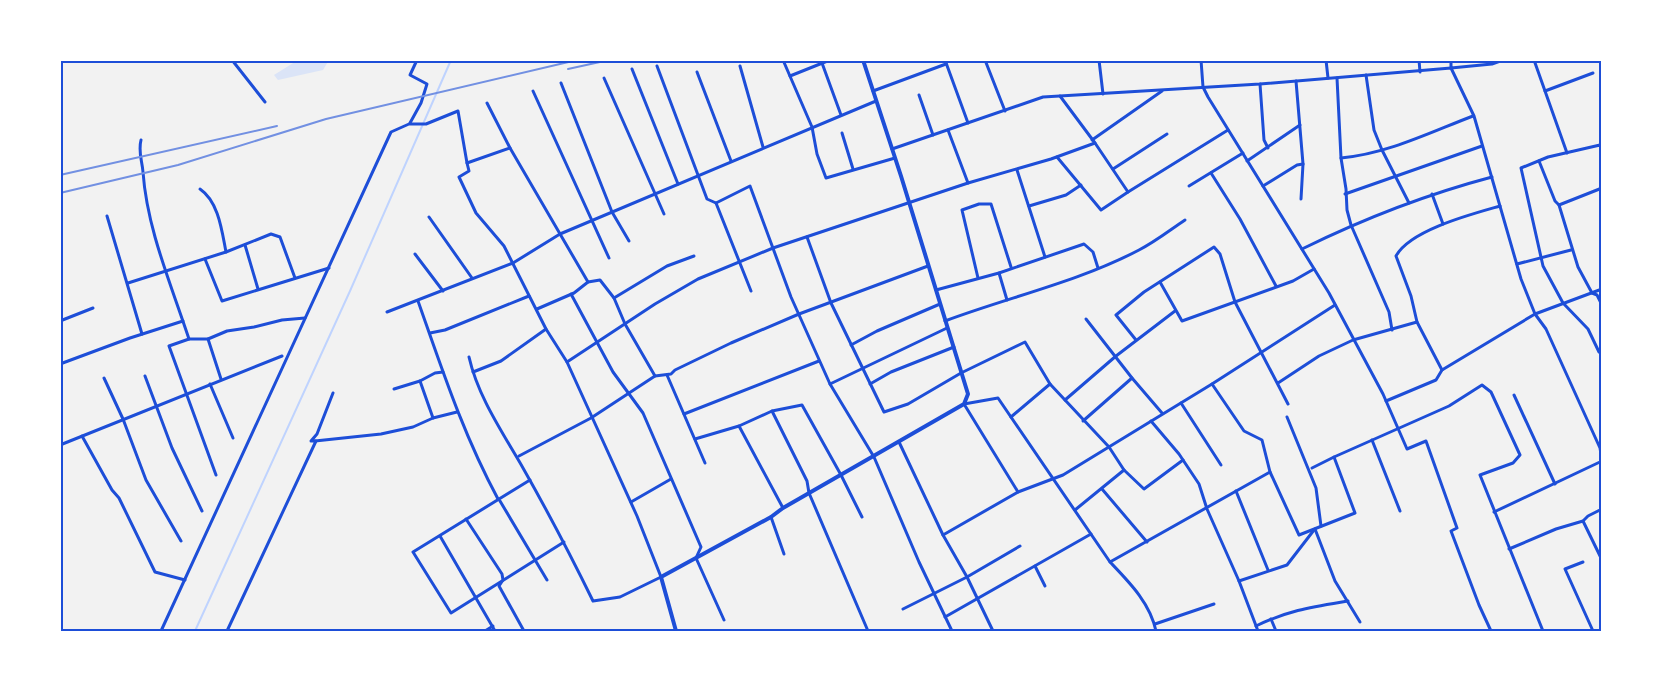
<svg xmlns="http://www.w3.org/2000/svg" width="1662" height="691" font-family="Helvetica,sans-serif">
	<style>
		.green { fill: #dbe4f7 }
		.lines { fill: none; stroke-linecap: round; stroke-linejoin: round }
		.stream { stroke: #bfd3fe; stroke-width: 2 }
		.minor { stroke: #1d4ed8; stroke-width: 3 }
		.tertiary { stroke: #1d4ed8; stroke-width: 4 }
		.rail { stroke: #7290e2; stroke-width: 2 }
		.neatline { fill: none; stroke: #1d4ed8; stroke-width: 2 }
	</style>
	<rect width="100%" height="100%" fill="#f2f2f2"/>
	<polygon class="green" points="298,60 329,60 323,70 278,80 274,75"/>
	<g class="lines">
		<polyline class="stream" points="195,631 350,291 451,60"/>
		<g class="minor">
			<polyline points="232,60 265,102"/>
			<polyline points="783,60 812,127 817,154 826,178 895,158"/>
			<polyline points="945,60 968,123"/>
			<polyline points="985,60 1005,111"/>
			<polyline points="1099,60 1103,94"/>
			<polyline points="1201,60 1203,87 1208,97 1329,293 1383,394 1407,449 1426,441 1457,528 1451,531 1479,605 1491,631"/>
			<polyline points="1326,60 1328,78"/>
			<polyline points="1419,60 1420,72"/>
			<polyline points="1451,60 1451,68 1492,64 1503,60"/>
			<polyline points="1534,60 1567,153"/>
			<polyline points="822,63 841,115"/>
			<polyline points="657,66 707,199 716,203 750,186 791,297 830,384 874,457 919,562 952,631"/>
			<polyline points="740,66 763,147"/>
			<polyline points="632,69 678,184"/>
			<polyline points="697,72 731,161"/>
			<polyline points="1366,75 1374,130 1382,150 1409,203"/>
			<polyline points="790,76 830,60"/>
			<polyline points="604,78 664,214"/>
			<polyline points="1337,78 1341,158 1346,189 1347,210 1351,225 1389,312 1392,330"/>
			<polyline points="1296,81 1303,164 1301,199"/>
			<polyline points="561,83 612,212 629,241"/>
			<polyline points="1260,84 1264,140 1268,148"/>
			<polyline points="533,91 609,258"/>
			<polyline points="873,91 946,64"/>
			<polyline points="1545,91 1593,73"/>
			<polyline points="919,95 933,135"/>
			<polyline points="410,123 421,103 427,84 410,75 417,60"/>
			<polyline points="948,130 968,183"/>
			<polyline points="842,133 853,169"/>
			<path d="M 141,140 C 138,152 142,160 143,172 C 147,229 171,284 189,339"/>
			<polyline points="1092,140 1162,91"/>
			<polyline points="1095,143 1128,192 1228,130"/>
			<polyline points="510,148 588,282"/>
			<polyline points="892,149 1043,97 1260,84 1451,68 1474,116 1521,279 1535,314 1546,329 1600,448 1602,460"/>
			<polyline points="1602,151 1600,145 1548,157 1521,168 1543,266 1563,303 1588,329 1599,352 1602,354"/>
			<polyline points="1057,157 1101,210 1128,192"/>
			<path d="M 1341,158 C 1387,154 1431,132 1473,116"/>
			<polyline points="1247,161 1300,125"/>
			<polyline points="1539,161 1555,201 1559,205 1602,188"/>
			<path d="M 467,163 L 469,171 L 459,177 L 476,213 L 504,246 L 546,329 L 567,362 L 637,516 L 661,577 L 620,597 L 593,601 C 571,556 548,512 523,468 C 503,433 478,397 469,357"/>
			<polyline points="1113,169 1167,134"/>
			<polyline points="1017,170 1045,257"/>
			<polyline points="1211,173 1240,219 1276,286"/>
			<polyline points="1189,186 1243,153"/>
			<polyline points="1263,186 1297,165 1303,164"/>
			<path d="M 200,189 C 219,202 222,232 226,252"/>
			<polyline points="1345,194 1482,146"/>
			<polyline points="1432,194 1443,224"/>
			<polyline points="716,203 751,291"/>
			<polyline points="1559,205 1578,267 1592,293 1597,295 1602,305"/>
			<polyline points="1029,206 1066,195 1081,185"/>
			<polyline points="107,216 142,334"/>
			<polyline points="429,217 472,278"/>
			<polyline points="807,237 831,303 884,412 908,404 961,373 1025,342 1050,384 1109,447 1124,470 1144,489 1183,460"/>
			<polyline points="245,245 258,289"/>
			<path d="M 1302,249 C 1365,218 1424,195 1492,177"/>
			<polyline points="415,254 443,291"/>
			<polyline points="205,259 222,301 329,268"/>
			<polyline points="1517,264 1571,250"/>
			<polyline points="999,273 1007,300"/>
			<polyline points="978,278 962,210 979,204 991,204 1011,267"/>
			<polyline points="1160,282 1182,321 1293,281 1314,269"/>
			<polyline points="128,283 226,252 271,234 280,237 295,278"/>
			<polyline points="936,290 999,273 1084,244 1093,252 1098,268"/>
			<polyline points="571,294 613,372 643,413 701,547 696,558 724,620"/>
			<polyline points="614,298 667,266 694,256"/>
			<path d="M 418,301 C 442,369 463,434 498,499"/>
			<polyline points="537,309 574,293 588,282 600,280 614,298 625,324 655,376"/>
			<polyline points="387,312 513,263 560,234 876,101"/>
			<polyline points="1086,319 1132,378 1162,413"/>
			<polyline points="60,321 93,308"/>
			<path d="M 945,321 C 1009,297 1078,282 1139,250 C 1155,242 1170,230 1185,220"/>
			<polyline points="430,333 445,330 529,296"/>
			<polyline points="208,339 221,379"/>
			<polyline points="1136,340 1116,315 1144,292 1214,247 1220,254 1235,302 1288,404"/>
			<polyline points="851,345 877,331 940,304"/>
			<polyline points="567,362 655,304 698,279 773,248 968,183 1051,159 1095,143 1060,96"/>
			<polyline points="60,364 130,338 183,321"/>
			<path d="M 1442,370 L 1417,322 L 1411,296 L 1396,256 C 1410,230 1472,214 1500,206"/>
			<polyline points="473,372 501,361 546,329"/>
			<polyline points="667,375 705,463"/>
			<polyline points="145,376 172,448 202,511"/>
			<polyline points="104,378 123,419 146,480 181,541"/>
			<polyline points="420,381 433,418"/>
			<polyline points="1278,383 1319,356 1353,340 1417,322"/>
			<polyline points="210,384 233,438"/>
			<polyline points="830,384 947,328"/>
			<polyline points="870,384 891,372 954,347"/>
			<polyline points="1212,384 1244,431 1262,440 1270,472"/>
			<polyline points="394,389 420,381 435,373 443,372"/>
			<polyline points="1514,395 1555,484"/>
			<polyline points="1065,400 1116,356 1175,311"/>
			<polyline points="1386,401 1436,380 1442,370 1535,314 1602,289"/>
			<polyline points="1181,403 1221,465"/>
			<polyline points="772,411 807,481 809,493 868,631"/>
			<polyline points="684,414 819,361"/>
			<polyline points="1011,417 1050,384"/>
			<polyline points="1287,417 1316,488 1321,526"/>
			<polyline points="1083,421 1132,378"/>
			<polyline points="1151,421 1179,454 1199,484 1207,509 1239,581 1258,631"/>
			<polyline points="739,426 783,508"/>
			<polyline points="82,436 112,490 119,498 155,572 185,580"/>
			<polyline points="695,439 739,426 772,411 802,405 841,475 862,517"/>
			<polyline points="1372,440 1400,511"/>
			<polyline points="315,441 381,434 413,427 433,418 457,412"/>
			<polyline points="899,442 943,535 967,577 993,631"/>
			<polyline points="60,445 282,356"/>
			<polyline points="519,456 591,418 655,376 671,374 675,370 731,343 799,314 928,266"/>
			<polyline points="1312,468 1334,457"/>
			<polyline points="216,475 169,346 189,339 208,339 227,331 254,327 282,320 305,318"/>
			<polyline points="530,480 413,552 451,613 564,542"/>
			<polyline points="1102,489 1147,542"/>
			<polyline points="1236,491 1268,570"/>
			<polyline points="1018,492 964,404 998,398 1110,562 1270,472 1299,535 1355,513 1334,457 1449,406 1482,385 1491,392 1520,455 1513,463 1480,475 1543,631"/>
			<polyline points="500,501 547,580"/>
			<polyline points="631,502 671,479"/>
			<polyline points="1075,510 1124,470"/>
			<polyline points="1494,512 1602,461"/>
			<polyline points="771,517 784,554"/>
			<polyline points="466,519 502,574 503,580 499,586 524,631"/>
			<polyline points="1583,521 1602,560"/>
			<polyline points="1315,529 1335,581 1360,622"/>
			<polyline points="943,535 1018,492 1063,475 1212,384 1335,305"/>
			<polyline points="440,536 495,631"/>
			<polyline points="1509,549 1556,529 1583,521 1588,516 1602,509"/>
			<path d="M 1110,562 C 1130,583 1150,603 1156,631"/>
			<polyline points="1583,562 1565,569 1593,631"/>
			<polyline points="1035,566 1045,586"/>
			<polyline points="1239,581 1287,565 1314,530"/>
			<polyline points="903,609 967,577 1020,546"/>
			<polyline points="945,617 1091,534"/>
			<polyline points="1271,619 1276,631"/>
			<polyline points="1155,624 1214,604"/>
			<path d="M 1256,626 C 1289,610 1312,607 1348,601"/>
			<polyline points="161,631 391,132 409,124 426,124 458,111 467,163 510,148 487,103"/>
			<polyline points="227,631 316,441 311,441 317,434 333,393"/>
			<polyline points="485,631 493,626"/>
		</g>
		<polyline class="tertiary" points="676,631 661,577 771,517 783,508 964,404 968,394 901,176 863,60"/>
		<g class="rail">
			<polyline points="568,69 609,60"/>
			<polyline points="60,175 277,126"/>
			<polyline points="60,193 178,165 326,119 577,60"/>
		</g>
	</g>
	<rect width="1662" height="691" fill="none" stroke="#ffffff" stroke-width="123"/>
	<rect x="62" y="62" width="1538" height="568" class="neatline"/>
</svg>
